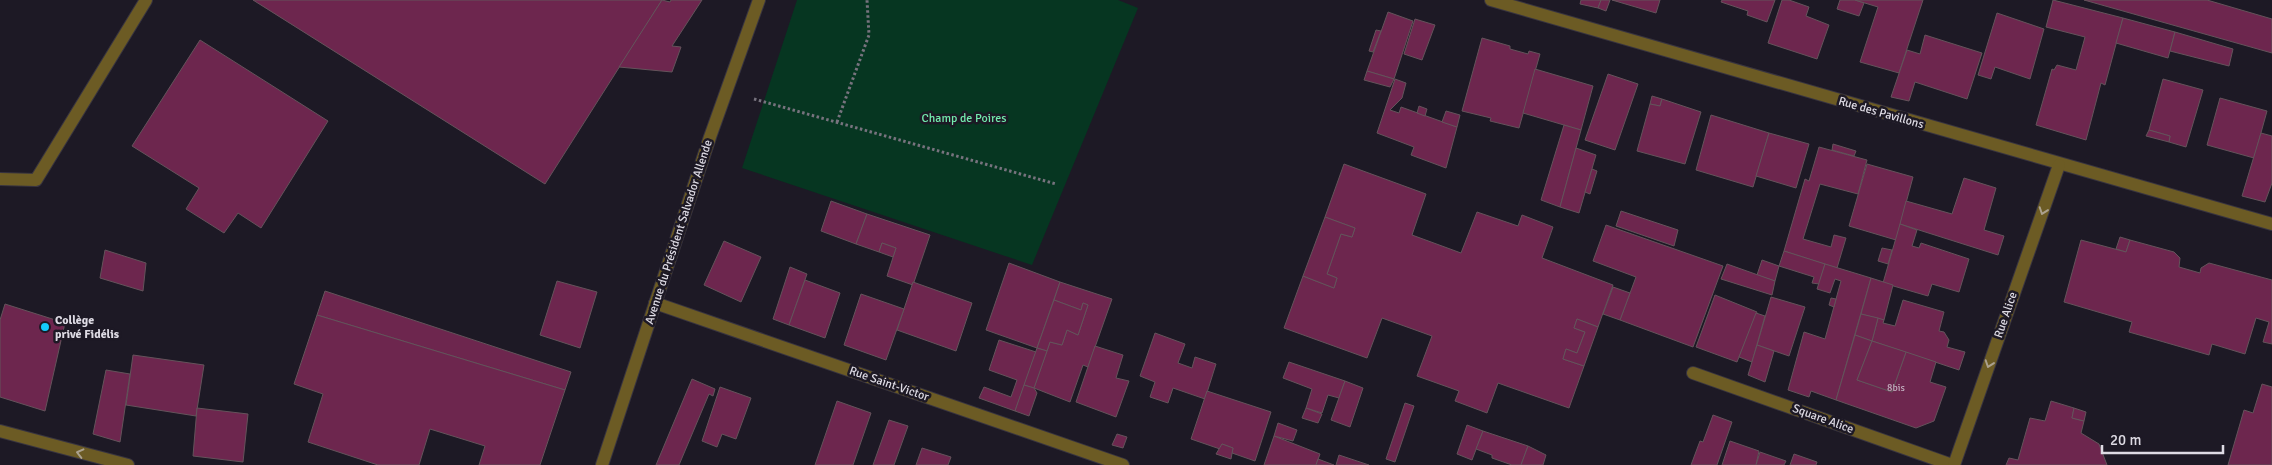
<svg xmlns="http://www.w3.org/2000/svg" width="2272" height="465" font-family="Signika,sans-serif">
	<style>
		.green { fill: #063621 }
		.building { fill: #6d264e; stroke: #64535b }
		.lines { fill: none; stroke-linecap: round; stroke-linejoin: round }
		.lane-casing { stroke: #383440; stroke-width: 14 }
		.street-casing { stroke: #383440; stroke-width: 14 }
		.path { stroke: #77737e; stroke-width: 3; stroke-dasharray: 2.5 2.5; stroke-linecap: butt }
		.lane { stroke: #6c5b24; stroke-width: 12 }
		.street { stroke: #6c5b24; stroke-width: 12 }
		.oneway { stroke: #aba18e }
		.poi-dot { fill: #14cafb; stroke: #1d1925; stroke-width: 2 }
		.labels { text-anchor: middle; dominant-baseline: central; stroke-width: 5; stroke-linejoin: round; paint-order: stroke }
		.number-label { font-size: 10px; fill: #c2aebe }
		.street-label { font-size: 12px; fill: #dedbe4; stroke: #1d1925 }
		.park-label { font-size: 12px; fill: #73ecae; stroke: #1d1925 }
		.poi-label { font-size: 12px; font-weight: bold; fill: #dedbe4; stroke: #1d1925; text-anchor: start }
	</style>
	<rect width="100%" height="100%" fill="#1d1925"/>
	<polygon class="green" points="797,0 1118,0 1138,8 1032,265 742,168"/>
	<g class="building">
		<polygon points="253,0 662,0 545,184"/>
		<polygon points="662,0 670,2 671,0 702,0 672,46 681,47 672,72 619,67"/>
		<polygon points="1581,0 1601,0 1598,8 1580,4"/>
		<polygon points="1601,0 1610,0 1606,11 1598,8"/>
		<polygon points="1612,0 1660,0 1656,13"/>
		<polygon points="1722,0 1775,0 1767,22 1747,15 1748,11 1721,2"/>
		<polygon points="1782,0 1789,0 1809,7 1806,16 1829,25 1817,59 1768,43"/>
		<polygon points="1840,0 1855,0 1864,3 1859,16 1837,9"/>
		<polygon points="1855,0 1923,0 1899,73 1860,62 1878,7"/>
		<polygon points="2053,0 2123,18 2105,85 2101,83 2086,140 2036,125 2052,69 2054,70 2057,65 2076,70 2085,37 2046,27"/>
		<polygon points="2084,0 2207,0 2272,19 2272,53"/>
		<polygon points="1388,12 1413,21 1394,79 1367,71"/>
		<polygon points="1997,13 2044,29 2030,79 1995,67 1991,79 1978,75"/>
		<polygon points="2123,18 2175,32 2168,58 2116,43"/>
		<polygon points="1415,19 1435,25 1422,60 1404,54"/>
		<polygon points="1376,30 1381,31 1373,52 1369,51"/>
		<polygon points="2175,32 2233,49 2229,66 2170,51"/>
		<polygon points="1925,35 1982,53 1967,99 1915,82 1909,101 1891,97 1907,50 1920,54"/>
		<polygon points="1482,38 1510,46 1510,49 1528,54 1529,51 1540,54 1519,128 1490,121 1491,118 1462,111"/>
		<polygon points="200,40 328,121 261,228 238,213 224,233 186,209 199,188 132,146"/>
		<polygon points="1535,69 1593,86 1581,130 1523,113"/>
		<polygon points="1367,71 1394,79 1390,87 1364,80"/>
		<polygon points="1608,74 1638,84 1615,150 1585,140"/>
		<polygon points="1395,79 1406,83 1402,98 1390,110 1399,113 1401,107 1457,127 1446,168 1411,155 1414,147 1377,133"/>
		<polygon points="2163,79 2203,90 2186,147 2169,142 2170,136 2149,130"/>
		<polygon points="1652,96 1662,99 1660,106 1650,104"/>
		<polygon points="2220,98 2267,111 2254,158 2207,145"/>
		<polygon points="1662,99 1701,112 1685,164 1637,151 1650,104 1660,106"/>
		<polygon points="1419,106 1427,109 1425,116 1417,113"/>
		<polygon points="1446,111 1460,115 1457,127 1442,122"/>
		<polygon points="1711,115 1769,133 1753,187 1696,170"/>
		<polygon points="1564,125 1581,130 1560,207 1541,200"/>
		<polygon points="2149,130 2170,136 2169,142 2146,136"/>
		<polygon points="1769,133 1809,144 1796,188 1756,176"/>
		<polygon points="2261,133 2272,136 2272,183 2265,202 2242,196"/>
		<polygon points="1833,144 1856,151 1854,156 1832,150"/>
		<polygon points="1819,147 1867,160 1858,194 1820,184 1803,239 1831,247 1834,235 1846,238 1837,268 1784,251 1805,179 1809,181"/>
		<polygon points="1576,148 1596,155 1579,213 1560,207"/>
		<polygon points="1344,164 1426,194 1412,235 1461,253 1477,212 1518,226 1522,215 1553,227 1542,258 1613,285 1598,327 1577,319 1574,328 1585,332 1577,353 1566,349 1563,359 1584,366 1569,408 1498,383 1487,413 1455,401 1459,391 1417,376 1432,336 1382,318 1367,358 1284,328 1303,276 1334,288 1337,278 1327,274 1341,234 1352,237 1355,228 1325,217"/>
		<polygon points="1867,164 1913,177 1896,240 1849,226"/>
		<polygon points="1592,169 1597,171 1590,194 1585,192"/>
		<polygon points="1964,178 1996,188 1984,230 2004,236 1998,255 1900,224 1906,201 1952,214"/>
		<polygon points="831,201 867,214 856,244 821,231"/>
		<polygon points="1621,211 1678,230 1674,246 1616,226"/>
		<polygon points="867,214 930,235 913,285 887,276 896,248 882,243 879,252 856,244"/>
		<polygon points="1325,217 1355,228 1352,237 1341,234 1327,274 1337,278 1334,288 1303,276"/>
		<polygon points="1900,224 1917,230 1912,246 1919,248 1921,243 1969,259 1959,292 1932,284 1928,296 1883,283"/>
		<polygon points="1606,225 1723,266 1693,347 1620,320 1636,277 1593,261"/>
		<polygon points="2120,237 2130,240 2126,252 2116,249"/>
		<polygon points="2081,240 2126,252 2130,240 2174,252 2180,258 2179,267 2200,273 2201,268 2209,263 2272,280 2272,344 2263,342 2269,322 2256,318 2245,354 2212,344 2209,355 2129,332 2132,322 2064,302"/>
		<polygon points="724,241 761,257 741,302 704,285"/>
		<polygon points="882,243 896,248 893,257 879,252"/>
		<polygon points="1882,248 1892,250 1888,264 1878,261"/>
		<polygon points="105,250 146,263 143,291 100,278"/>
		<polygon points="1784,251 1825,264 1819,284 1812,283 1814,277 1779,266"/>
		<polygon points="1762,260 1779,266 1775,281 1757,275"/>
		<polygon points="1009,263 1060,282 1037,348 986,330"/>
		<polygon points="1727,264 1775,281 1772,295 1721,279"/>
		<polygon points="1825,264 1871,278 1836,400 1811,391 1809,397 1788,390 1804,332 1825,339 1841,281 1835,279 1830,293 1817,289"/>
		<polygon points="790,267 807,274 789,325 773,319"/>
		<polygon points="1871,278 1893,285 1884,320 1861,314"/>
		<polygon points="805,280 840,293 825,338 789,325"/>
		<polygon points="557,281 597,292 580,348 540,335"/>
		<polygon points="913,282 972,303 956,351 897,330"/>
		<polygon points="1060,282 1112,299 1088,367 1083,365 1070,402 1034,388 1050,342 1062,345 1067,330 1078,335 1088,305 1083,303 1081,310 1054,300"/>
		<polygon points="1613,287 1630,293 1620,320 1603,314"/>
		<polygon points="325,291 571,372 565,390 317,315"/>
		<polygon points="861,294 904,309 886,360 844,345"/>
		<polygon points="1715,295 1757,312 1737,362 1696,347"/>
		<polygon points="1771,297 1805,307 1789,356 1757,345"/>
		<polygon points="1831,298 1836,299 1834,307 1829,305"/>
		<polygon points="1054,300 1081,310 1083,303 1088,305 1078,335 1067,330 1062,345 1050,342 1047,351 1037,348"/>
		<polygon points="1903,300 1944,312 1939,331 1944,332 1949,340 1947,347 1965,352 1959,370 1872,341 1878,318 1884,320 1883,323 1895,326"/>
		<polygon points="5,304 65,323 45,411 0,397 0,320"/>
		<polygon points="1756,313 1765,316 1752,362 1739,357"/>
		<polygon points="1861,314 1878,318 1872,341 1855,335"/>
		<polygon points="317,315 565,390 540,465 479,465 485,446 430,429 419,465 378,465 308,442 323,394 294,384"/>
		<polygon points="1577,319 1598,327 1584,366 1563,359 1566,349 1577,353 1585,332 1574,328"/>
		<polygon points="1155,333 1185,344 1178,363 1192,368 1195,357 1216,364 1205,399 1173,388 1168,403 1150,397 1155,382 1140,376"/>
		<polygon points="1855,335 1872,341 1857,380 1892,392 1906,352 1936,362 1930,382 1946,387 1934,421 1916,428 1836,400"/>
		<polygon points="999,340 1036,352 1015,411 979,398 984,387 1011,397 1017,380 989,370"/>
		<polygon points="1872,341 1906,352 1892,392 1857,380"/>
		<polygon points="1757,345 1774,351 1765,382 1748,375"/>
		<polygon points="1095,346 1123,355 1116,378 1129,381 1116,417 1076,402"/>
		<polygon points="1037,348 1047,351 1034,388 1024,385"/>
		<polygon points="133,355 204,365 196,416 126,405"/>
		<polygon points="1289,362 1345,381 1339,398 1328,395 1322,413 1306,408 1312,389 1283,378"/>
		<polygon points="106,370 130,374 120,442 93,434"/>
		<polygon points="692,379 715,389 713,396 709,394 679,465 656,465"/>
		<polygon points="1345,381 1363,388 1350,427 1331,420"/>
		<polygon points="2262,384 2272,387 2272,465 2228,465 2244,410 2253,413"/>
		<polygon points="1024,385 1034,388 1037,393 1029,416 1015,411"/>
		<polygon points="720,387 751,398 736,439 722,434 717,447 702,441"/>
		<polygon points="1207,391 1271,412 1255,461 1232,453 1233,448 1222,444 1220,449 1191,439"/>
		<polygon points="837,401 871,413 853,465 815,465"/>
		<polygon points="2051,401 2074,408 2072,418 2084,421 2081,433 2099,444 2107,465 2006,465 2009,458 2018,460 2030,418 2045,421"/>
		<polygon points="1405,403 1414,406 1395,462 1386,459"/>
		<polygon points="197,408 248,414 243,462 193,456"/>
		<polygon points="1306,408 1322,414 1318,423 1302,418"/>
		<polygon points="2074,408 2086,412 2084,421 2072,418"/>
		<polygon points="1713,415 1732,422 1717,465 1691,465 1700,441 1703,442"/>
		<polygon points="889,420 908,426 894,465 873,465"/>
		<polygon points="1278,423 1297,430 1293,441 1274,436"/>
		<polygon points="1467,425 1483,431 1472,460 1457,454"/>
		<polygon points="1483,431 1528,446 1521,465 1512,465 1492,458 1492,455 1476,449"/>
		<polygon points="1117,434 1127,437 1123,448 1112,445"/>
		<polygon points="1274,436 1320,454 1316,465 1264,465"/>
		<polygon points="1730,441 1759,451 1756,465 1722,465"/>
		<polygon points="1222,444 1233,448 1231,459 1216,454"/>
		<polygon points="1528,446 1546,455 1543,465 1521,465"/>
		<polygon points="922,448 951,457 948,465 916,465"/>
		<polygon points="1760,452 1786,461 1784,465 1756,465"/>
		<polygon points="1794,454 1817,462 1816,465 1790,465"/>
		<polygon points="1339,455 1369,465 1336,465"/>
		<polygon points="1318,459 1334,465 1316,465"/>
	</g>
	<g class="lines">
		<g class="lane-casing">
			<polyline id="lane" points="0,179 36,180 146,0"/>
		</g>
		<g class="street-casing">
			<g id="street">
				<polyline points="1491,0 2272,224"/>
				<polyline points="655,303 1123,465"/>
				<polyline points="1693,373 1952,465"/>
				<polyline points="0,431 128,465"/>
				<polyline points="602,465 710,137 759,0"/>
				<polyline points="1954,465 2059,165"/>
			</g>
		</g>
		<g class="path">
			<polyline points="754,99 1056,184"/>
			<polyline points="837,122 869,35 867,0"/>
		</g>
		<use href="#lane" class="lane"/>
		<use href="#street" class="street"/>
	</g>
	<defs><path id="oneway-chevron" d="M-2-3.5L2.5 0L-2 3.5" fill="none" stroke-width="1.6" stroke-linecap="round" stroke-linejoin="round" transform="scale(1.25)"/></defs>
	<g class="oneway">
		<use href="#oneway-chevron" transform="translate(2043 211) rotate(109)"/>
		<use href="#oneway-chevron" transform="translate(1989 364) rotate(109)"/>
		<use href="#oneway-chevron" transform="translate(80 453) rotate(-166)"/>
	</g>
	<circle class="poi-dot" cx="45" cy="327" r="5"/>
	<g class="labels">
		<g class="number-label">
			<text x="1896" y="388">8bis</text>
		</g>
		<g class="street-label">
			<text transform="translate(1881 113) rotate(16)">Rue des Pavillons</text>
			<text transform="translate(679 232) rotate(-72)">Avenue du Président Salvador Allende</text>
			<text transform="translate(2006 315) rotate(-71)">Rue Alice</text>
			<text transform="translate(889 384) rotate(19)">Rue Saint-Victor</text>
			<text transform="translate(1823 419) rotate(20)">Square Alice</text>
		</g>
		<g class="park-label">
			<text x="964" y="118">Champ de Poires</text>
		</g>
		<g class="poi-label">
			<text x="55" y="320">Collège<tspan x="55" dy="14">privé Fidélis</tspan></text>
		</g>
	</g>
	<path d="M2102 445v8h121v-8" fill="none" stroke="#dedbe4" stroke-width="2.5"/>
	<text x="2110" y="445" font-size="15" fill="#dedbe4" stroke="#1d1925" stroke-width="4" paint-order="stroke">20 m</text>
</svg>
